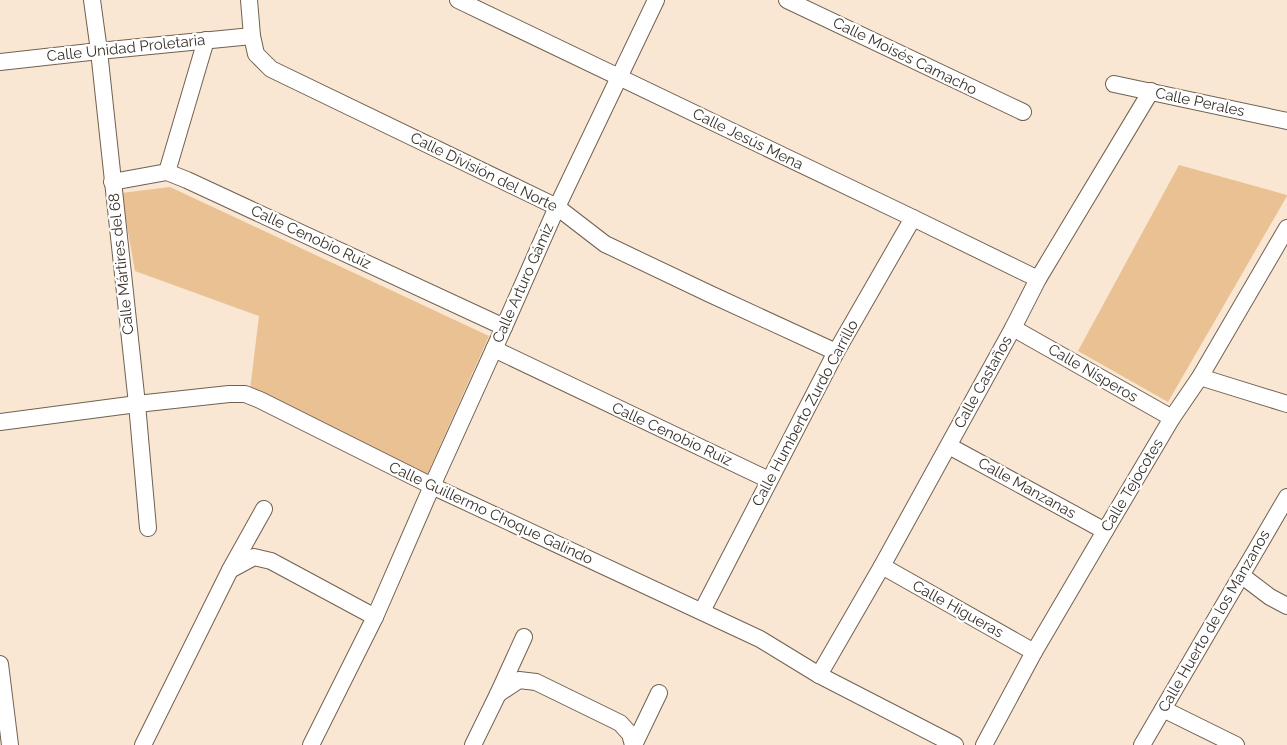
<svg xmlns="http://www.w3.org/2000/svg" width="1287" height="745" font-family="Raleway,sans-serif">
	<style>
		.green { fill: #eac193 }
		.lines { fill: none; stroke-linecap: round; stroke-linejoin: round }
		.minor-casing { stroke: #716150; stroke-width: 18 }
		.minor { stroke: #fff; stroke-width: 16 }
		.labels { text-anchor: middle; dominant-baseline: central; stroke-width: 4.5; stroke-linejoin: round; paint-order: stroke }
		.street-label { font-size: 15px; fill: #383129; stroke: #fff }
	</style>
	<rect width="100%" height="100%" fill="#f9e7d3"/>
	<g class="green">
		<polygon points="1179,165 1287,195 1287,196 1168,402 1078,351"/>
		<polygon points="170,187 489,336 426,477 250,390 259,316 135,271 121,193"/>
	</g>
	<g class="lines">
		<g class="minor-casing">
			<g id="minor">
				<polyline points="92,0 99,51 137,404 148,528"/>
				<polyline points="249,0 252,36 256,54 271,69 557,207 605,244 710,294 836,352"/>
				<polyline points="458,0 913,218 1038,279"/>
				<polyline points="787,0 1023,112"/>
				<polyline points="0,62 99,51 252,36"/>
				<polyline points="1114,84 1287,121"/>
				<polyline points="167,172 206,40"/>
				<polyline points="112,182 167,172 187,180 504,327"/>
				<polyline points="1013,328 1172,418"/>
				<polyline points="494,349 769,480"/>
				<polyline points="1200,377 1287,404"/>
				<polyline points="0,422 137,404 229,394 245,394 260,400 432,486 760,639 819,675 955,745"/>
				<polyline points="949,446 1105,531"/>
				<polyline points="882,566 1034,652"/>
				<polyline points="230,570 254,557 271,561 375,617"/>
				<polyline points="1241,575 1270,597 1287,606"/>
				<polyline points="702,611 836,352 913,218"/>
				<polyline points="0,664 10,745"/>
				<polyline points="819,675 882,566 1013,328 1038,279 1151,91"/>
				<polyline points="498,694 519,680 536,682 620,723 630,734 633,745"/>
				<polyline points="1163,709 1236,745"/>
				<polyline points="143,745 230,570 264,509"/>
				<polyline points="311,745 375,617 432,486 504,327 557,207 656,0"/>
				<polyline points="473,745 498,694 524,637"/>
				<polyline points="634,745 659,693"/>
				<polyline points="984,745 1034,652 1105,531 1172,418 1200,377 1287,228"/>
				<polyline points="1142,745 1287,497"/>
			</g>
		</g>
		<use href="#minor" class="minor"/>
	</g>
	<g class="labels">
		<g class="street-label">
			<text transform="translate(126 48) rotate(-6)">Calle Unidad Proletaria</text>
			<text transform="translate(905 56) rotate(26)">Calle Moisés Camacho</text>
			<text transform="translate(1200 102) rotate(12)">Calle Perales</text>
			<text transform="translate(748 139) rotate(26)">Calle Jesús Mena</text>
			<text transform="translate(484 172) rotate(26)">Calle División del Norte</text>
			<text transform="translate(311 237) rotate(25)">Calle Cenobio Ruiz</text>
			<text transform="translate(121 264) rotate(-96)">Calle Mártires del 68</text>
			<text transform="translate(523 283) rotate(-66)">Calle Arturo Gámiz</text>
			<text transform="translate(1093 373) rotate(30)">Calle Nísperos</text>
			<text transform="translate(983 382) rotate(-61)">Calle Castaños</text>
			<text transform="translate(805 413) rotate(-62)">Calle Humberto Zurdo Carrillo</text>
			<text transform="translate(672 434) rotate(25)">Calle Cenobio Ruiz</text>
			<text transform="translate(1132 485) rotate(-59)">Calle Tejocotes</text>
			<text transform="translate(1027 488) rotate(29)">Calle Manzanas</text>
			<text transform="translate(491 513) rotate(25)">Calle Guillermo Choque Galindo</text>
			<text transform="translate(958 609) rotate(29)">Calle Higueras</text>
			<text transform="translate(1214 621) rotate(-60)">Calle Huerto de los Manzanos</text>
		</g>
	</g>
</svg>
